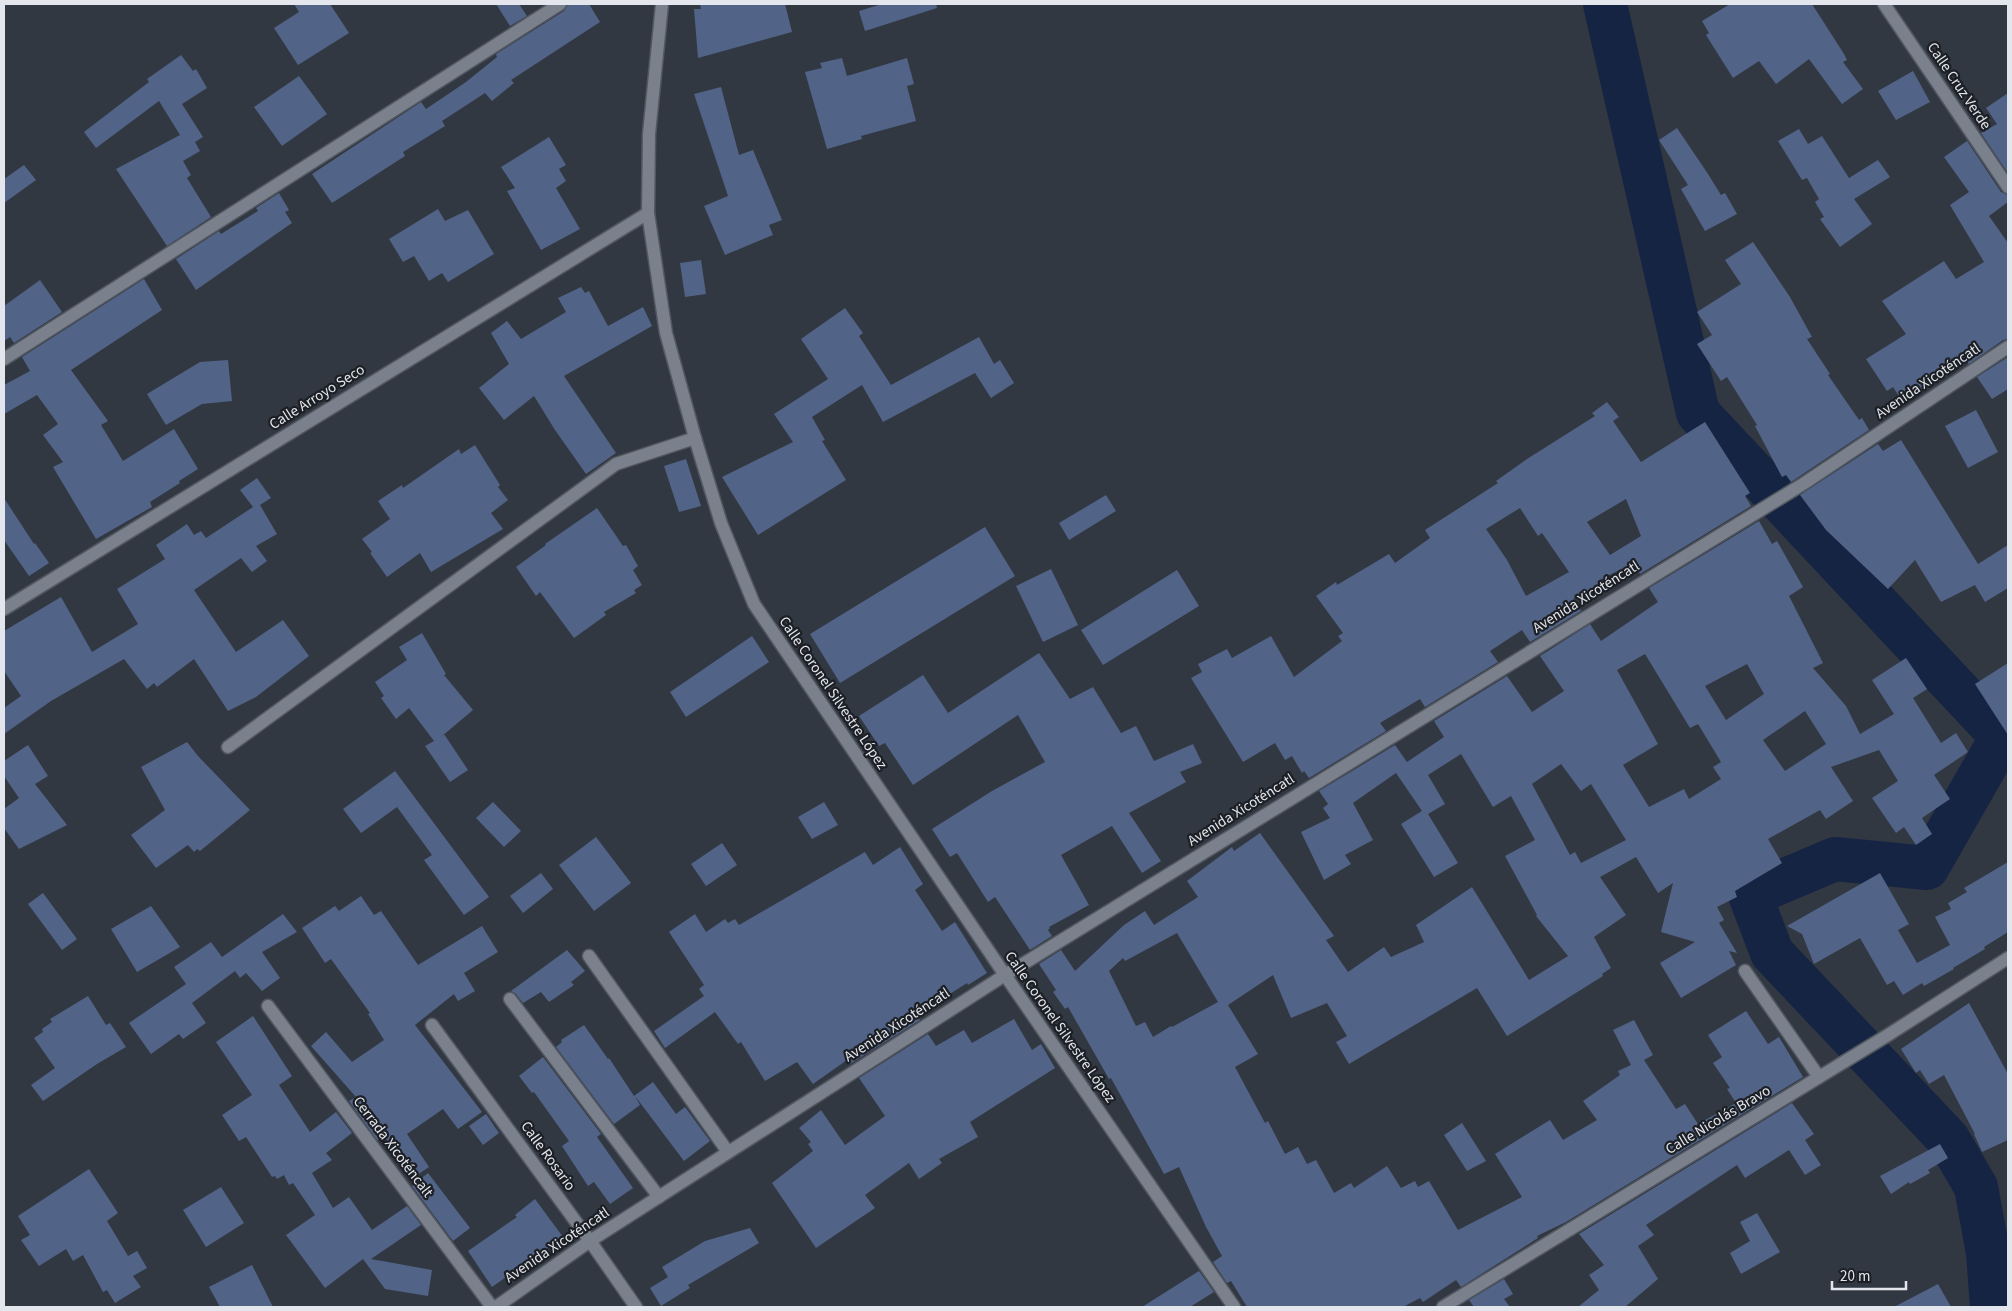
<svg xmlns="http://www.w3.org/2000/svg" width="2012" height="1311" font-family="'Source Sans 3',sans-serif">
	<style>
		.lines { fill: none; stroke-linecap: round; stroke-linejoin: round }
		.river { stroke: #162443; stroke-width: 44 }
		.building { fill: #516387; fill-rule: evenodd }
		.minor-casing { stroke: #525760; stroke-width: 15 }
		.minor { stroke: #7a808c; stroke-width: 12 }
		.labels { text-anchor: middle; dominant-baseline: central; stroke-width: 4.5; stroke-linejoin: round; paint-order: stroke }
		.street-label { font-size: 15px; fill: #e3e6ed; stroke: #1c1f24 }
	</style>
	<rect width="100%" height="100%" fill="#323842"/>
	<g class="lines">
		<polyline class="river" points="1605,4 1698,413 2002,737 1927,868 1835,859 1750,895 1772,953 1948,1139 1976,1187 1988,1253 1992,1307"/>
	</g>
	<g class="building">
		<polygon points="294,4 330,4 349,33 298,65 274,28 299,12"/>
		<polygon points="496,4 519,4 527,16 510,26"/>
		<polygon points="568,4 589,4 600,22 511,80 514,83 492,101 485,93 442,121 445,126 403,152 405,156 332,203 312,174 421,102 426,109 466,82 497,57 496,54 564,11"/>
		<polygon points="700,4 785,4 792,32 698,58 694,9 701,9"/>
		<polygon points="882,4 936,4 937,8 865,31 859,11"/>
		<polygon points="1730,4 1812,4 1844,54 1847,60 1843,62 1863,89 1842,104 1809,59 1776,84 1759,61 1733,78 1706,35 1709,33 1702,21"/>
		<polygon points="181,55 193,71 196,69 207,88 182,104 203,137 195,142 200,151 183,161 191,175 187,178 211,217 167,246 116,169 180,135 159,101 96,148 84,132 149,82 147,79"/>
		<polygon points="842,58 847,76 907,58 914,84 907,86 916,121 861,136 862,139 827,149 805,72 822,68 820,63"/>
		<polygon points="1913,71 1930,102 1896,120 1878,91"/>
		<polygon points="299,76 327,114 282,146 254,107"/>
		<polygon points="721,87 739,155 753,150 782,220 769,225 773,235 725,255 704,206 728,196 694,94"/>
		<polygon points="2008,93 2008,173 1981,133 1997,124 1986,108"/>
		<polygon points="1677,128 1708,174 1721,195 1725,193 1737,214 1705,231 1681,189 1688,185 1659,140"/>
		<polygon points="1799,129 1808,144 1822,136 1849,178 1878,160 1890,177 1854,199 1872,224 1840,247 1820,219 1824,217 1815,202 1819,199 1807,178 1802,180 1778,141"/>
		<polygon points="549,137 566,165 559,169 566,181 556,188 580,229 541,250 507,191 515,188 501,167"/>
		<polygon points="1967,141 2001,192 2008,195 2008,202 1989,216 2008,243 2008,339 2003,340 1969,364 1967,362 1904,404 1893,387 1887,391 1866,359 1906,334 1882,301 1944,261 1956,279 1984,262 1950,205 1969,192 1944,157"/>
		<polygon points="24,165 36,180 4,203 4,179"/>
		<polygon points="279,193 289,210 285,212 292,223 196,290 176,259 219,231 221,234 258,211 256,208"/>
		<polygon points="438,209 445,221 468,210 494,254 448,282 442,273 429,281 414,256 403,262 389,239"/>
		<polygon points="1753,242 1790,297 1812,337 1807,339 1830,374 1828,375 1859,420 1862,418 1869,430 1791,482 1786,475 1782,477 1755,426 1757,425 1727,377 1721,381 1697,344 1712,335 1697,312 1741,284 1725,260"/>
		<polygon points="701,260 706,294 685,297 680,263"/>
		<polygon points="144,279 162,310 71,370 108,421 101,425 123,461 174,429 198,469 179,481 180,483 150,502 152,507 96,539 53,467 63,462 43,435 58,424 37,395 4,414 4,385 30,371 22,357"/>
		<polygon points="40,280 62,312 14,343 10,337 4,341 4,306"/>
		<polygon points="581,287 585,293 589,291 608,326 643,307 652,326 564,376 616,453 586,474 555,430 534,396 504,420 479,388 509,364 491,333 507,321 521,339 566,312 558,298"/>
		<polygon points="845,308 863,333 859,336 891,385 979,337 994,364 1000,360 1014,383 991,398 975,373 883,422 862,385 812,417 825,440 822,441 846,480 758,535 722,477 793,442 774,414 828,379 801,339"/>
		<polygon points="2008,357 2008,389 1992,399 1977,377"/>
		<polygon points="228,360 232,401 202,404 166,425 147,394 200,362"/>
		<path d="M 1607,402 L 1619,417 L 1613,421 L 1641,462 L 1705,422 L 1750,493 L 1745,496 L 1751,506 L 1640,574 L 1633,563 L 1600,580 L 1602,584 L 1573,599 L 1581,611 L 1530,642 L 1522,630 L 1490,651 L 1498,662 L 1425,707 L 1420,699 L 1380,723 L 1386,731 L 1309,778 L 1304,771 L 1302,773 L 1292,756 L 1285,760 L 1275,743 L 1243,762 L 1191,678 L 1202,672 L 1198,664 L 1227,649 L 1232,658 L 1271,636 L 1294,677 L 1342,641 L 1338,636 L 1343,633 L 1316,596 L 1336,582 L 1337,585 L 1389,554 L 1395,563 L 1430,538 L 1425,530 L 1498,483 L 1496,481 L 1527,459 L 1595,416 L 1592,413 ZM 1626,499 L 1641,536 L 1610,555 L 1587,522 ZM 1520,508 L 1538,536 L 1542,533 L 1569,572 L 1526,596 L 1507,560 L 1486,529 Z"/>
		<polygon points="1976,410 1998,452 1968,468 1945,426"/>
		<polygon points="1901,440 1978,564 2008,545 2008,588 1985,602 1975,585 1941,602 1915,560 1888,589 1826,530 1800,495 1878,444 1883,451"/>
		<polygon points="475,445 500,485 498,487 508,500 491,513 503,529 431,572 420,553 387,577 370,553 372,552 362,539 390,519 378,501 402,485 403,488 459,449 461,454"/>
		<polygon points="686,459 701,506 679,512 664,466"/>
		<polygon points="257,478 271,498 260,505 277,534 256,546 267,561 252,572 241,558 194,590 236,652 283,620 309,656 256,697 228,711 194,659 157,687 154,683 147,689 124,659 51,701 4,734 4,708 21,696 4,671 4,631 61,597 92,652 138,624 117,589 165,559 156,545 187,524 194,535 201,531 206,538 253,507 240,490"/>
		<polygon points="1106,495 1116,511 1069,540 1059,523"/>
		<polygon points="4,498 34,544 35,543 49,563 29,576 4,540"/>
		<polygon points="597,508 623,546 626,545 638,566 633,570 642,585 634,590 636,593 604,612 606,615 574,638 540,592 536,596 516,567 546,545 545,544"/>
		<path d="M 1759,521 L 1772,544 L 1777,541 L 1803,587 L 1789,596 L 1823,663 L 1813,668 L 1846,706 L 1860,734 L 1894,714 L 1872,680 L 1906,658 L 1927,689 L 1913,698 L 1941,743 L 1956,733 L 1968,752 L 1934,775 L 1950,799 L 1922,818 L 1932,834 L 1916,845 L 1904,827 L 1896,833 L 1872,798 L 1898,781 L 1879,750 L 1831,767 L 1853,801 L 1826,819 L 1820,810 L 1768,839 L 1782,863 L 1735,891 L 1737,897 L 1717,907 L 1724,920 L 1719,923 L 1737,953 L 1729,951 L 1736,965 L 1681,998 L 1660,963 L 1695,942 L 1661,932 L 1673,883 L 1658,893 L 1636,857 L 1600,877 L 1626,915 L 1594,937 L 1611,968 L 1602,974 L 1603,976 L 1507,1036 L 1477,988 L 1349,1064 L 1336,1042 L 1347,1036 L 1327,1003 L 1291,1018 L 1273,975 L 1228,1005 L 1258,1054 L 1235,1067 L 1265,1123 L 1268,1121 L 1285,1154 L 1298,1147 L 1307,1164 L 1316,1160 L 1334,1193 L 1351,1183 L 1354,1188 L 1387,1166 L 1401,1188 L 1415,1181 L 1418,1187 L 1429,1181 L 1458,1230 L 1522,1197 L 1495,1154 L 1550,1120 L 1563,1140 L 1597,1120 L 1583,1101 L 1620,1075 L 1618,1071 L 1631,1065 L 1613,1030 L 1634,1020 L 1653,1055 L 1644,1060 L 1676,1109 L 1685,1104 L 1698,1124 L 1736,1103 L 1727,1089 L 1730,1088 L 1713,1063 L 1722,1057 L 1708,1035 L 1746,1011 L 1768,1044 L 1779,1037 L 1803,1077 L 1566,1222 L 1537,1236 L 1538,1238 L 1461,1287 L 1456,1280 L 1423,1302 L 1420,1298 L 1403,1307 L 1247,1307 L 1231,1281 L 1227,1283 L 1213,1262 L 1222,1256 L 1206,1227 L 1179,1167 L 1164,1174 L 1111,1078 L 1109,1079 L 1068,1007 L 1065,1009 L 1053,992 L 1056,990 L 1039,964 L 1061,950 L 1075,971 L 1124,925 L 1145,911 L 1154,925 L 1198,897 L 1187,881 L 1232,847 L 1234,851 L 1260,833 L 1334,936 L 1326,940 L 1348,972 L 1384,947 L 1391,957 L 1424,942 L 1416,925 L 1472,887 L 1529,980 L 1568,956 L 1536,916 L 1537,915 L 1505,856 L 1535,840 L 1511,796 L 1493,807 L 1461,754 L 1428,775 L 1445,804 L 1428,814 L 1458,863 L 1434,877 L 1401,824 L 1422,811 L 1396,773 L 1353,803 L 1373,840 L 1345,855 L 1351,864 L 1324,880 L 1301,832 L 1330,818 L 1323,808 L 1328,804 L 1319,791 L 1395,745 L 1407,762 L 1444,737 L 1434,721 L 1507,676 L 1532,712 L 1564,691 L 1540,656 L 1590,624 L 1601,641 L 1658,602 L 1649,588 ZM 1645,654 L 1690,728 L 1698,724 L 1721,762 L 1713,767 L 1721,779 L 1689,799 L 1684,789 L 1649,807 L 1623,765 L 1658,744 L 1617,670 ZM 1747,664 L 1764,694 L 1726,720 L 1705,686 ZM 1805,711 L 1826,744 L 1785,771 L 1763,740 ZM 1561,764 L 1581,791 L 1591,784 L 1626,840 L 1581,863 L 1575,852 L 1570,855 L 1532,784 ZM 1177,933 L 1218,1002 L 1172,1027 L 1171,1026 L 1153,1037 L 1145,1022 L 1136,1026 L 1109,971 L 1123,958 L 1125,961 Z"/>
		<polygon points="985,527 1015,576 840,683 810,634"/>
		<polygon points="1051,569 1078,625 1043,642 1016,586"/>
		<polygon points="1177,570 1199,606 1103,665 1081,630"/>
		<polygon points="422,633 446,674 444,675 473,710 441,737 444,734 468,770 450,782 425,746 434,741 409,708 396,719 381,698 384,696 375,682 407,660 399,647"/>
		<polygon points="752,636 769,662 686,717 670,692"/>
		<polygon points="1039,653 1070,699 1093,687 1121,733 1136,726 1154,761 1193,744 1202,763 1180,772 1186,782 1129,813 1161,861 1142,873 1112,826 1061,855 1089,905 1049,927 1050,928 1048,930 1052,936 1030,950 995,897 988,902 957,853 950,857 932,829 992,791 1045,762 1018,715 913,785 885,743 879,746 859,716 923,675 948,713"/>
		<polygon points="2008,663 2008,735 1975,684"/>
		<polygon points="187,742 198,756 250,810 200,851 197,849 194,852 188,845 156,868 131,835 165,810 141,767"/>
		<polygon points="28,745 48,776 35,784 67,825 19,849 4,828 4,809 19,798 4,776 4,761"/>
		<polygon points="395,771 489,897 464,915 424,860 432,855 397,807 361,833 343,809"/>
		<polygon points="493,802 521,831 504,847 476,818"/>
		<polygon points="824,802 838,825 812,839 798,817"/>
		<polygon points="596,837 631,883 594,911 559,865"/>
		<polygon points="722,843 737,865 706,886 691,864"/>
		<polygon points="900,847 923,884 915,890 942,931 955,922 987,973 968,985 967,983 917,1015 920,1020 850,1064 847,1060 813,1084 797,1062 765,1081 741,1042 738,1044 715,1012 665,1048 654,1031 704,996 699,989 704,985 669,932 695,914 706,932 725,919 728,923 735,919 739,925 865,852 873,865"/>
		<polygon points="2008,862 2008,932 1984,947 1985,949 1953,968 1954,969 1924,986 1922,983 1903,995 1894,981 1887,985 1860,938 1814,964 1802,934 1787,926 1880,873 1909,924 1898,930 1917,963 1950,945 1935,917 1951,909 1948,903 1967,892 1964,888"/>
		<polygon points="541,873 553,889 523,913 510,896"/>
		<polygon points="43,893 77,939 62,950 28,904"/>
		<polygon points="361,896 374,915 381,911 418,965 482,926 498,952 464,973 475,991 458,1001 454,994 415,1025 482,1112 458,1129 443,1109 407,1134 429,1167 413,1178 384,1136 377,1140 349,1101 356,1097 311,1046 326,1032 352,1062 384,1040 368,1014 370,1013 331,959 325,963 302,928 335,906 339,911"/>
		<polygon points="151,906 180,947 137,972 111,929"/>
		<polygon points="283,914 297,932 262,952 280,978 262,991 246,973 240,978 235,971 192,1003 206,1023 183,1039 179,1034 151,1054 129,1023 186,984 174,967 211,942 222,957"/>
		<polygon points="567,950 585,971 571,982 574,985 549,1002 541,992 523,1003 516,994 511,991"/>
		<polygon points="88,996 106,1025 110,1023 126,1047 97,1064 43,1101 31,1085 55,1068 34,1038 43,1032 42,1029 52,1022 50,1019"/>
		<polygon points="1969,1003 2008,1074 2008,1140 1982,1152 1974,1134 1975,1134 1944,1075 1929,1084 1920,1070 1916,1073 1901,1049"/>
		<polygon points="253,1016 292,1076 279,1085 310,1132 336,1112 352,1133 326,1153 332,1160 312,1173 333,1208 349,1197 372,1230 407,1206 421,1225 371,1259 432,1270 428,1296 385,1289 363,1259 325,1288 286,1235 315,1215 293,1183 289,1185 284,1175 277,1179 275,1176 272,1177 246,1137 239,1141 222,1115 252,1095 216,1042"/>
		<polygon points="1014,1019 1032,1050 1041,1044 1055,1068 970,1122 978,1137 939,1159 942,1163 919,1179 909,1163 865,1195 875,1208 816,1248 772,1183 813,1151 808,1144 811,1142 799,1128 821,1110 845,1145 885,1116 859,1078 928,1034 936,1046 964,1030 972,1043"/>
		<polygon points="584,1025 608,1059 609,1058 634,1096 653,1082 676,1114 685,1107 710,1141 684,1161 635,1096 640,1105 614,1124 556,1047 562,1042 561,1040"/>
		<polygon points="543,1057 601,1134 597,1137 633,1188 610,1204 594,1182 588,1186 562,1146 569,1141 534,1092 532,1093 519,1076"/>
		<polygon points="1792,1103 1814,1134 1805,1140 1821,1165 1805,1175 1789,1150 1745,1178 1737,1165 1646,1225 1654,1235 1638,1246 1658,1279 1625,1307 1578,1307 1599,1290 1589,1275 1604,1265 1579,1234"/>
		<polygon points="486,1114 499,1133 483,1145 469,1126"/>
		<polygon points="1462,1123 1486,1161 1467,1171 1444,1135"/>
		<polygon points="1940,1144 1948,1158 1928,1170 1930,1173 1910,1184 1909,1182 1891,1194 1880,1176"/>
		<polygon points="89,1169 118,1213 107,1221 128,1256 137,1251 147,1268 133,1276 141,1287 115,1303 107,1290 103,1292 83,1255 73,1261 66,1249 39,1266 21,1240 30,1235 18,1216"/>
		<polygon points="428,1173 470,1228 453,1241 412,1186"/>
		<polygon points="221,1187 244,1223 206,1247 183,1210"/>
		<polygon points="535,1199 563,1237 492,1287 468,1251 517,1217 515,1215"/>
		<polygon points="1757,1213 1780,1252 1741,1274 1730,1253 1750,1241 1740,1222"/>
		<polygon points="750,1228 759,1243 688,1285 690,1288 661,1306 650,1288 668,1277 662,1267 705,1241"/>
		<polygon points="252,1265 273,1307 220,1307 209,1287"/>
		<polygon points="1199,1271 1214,1292 1190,1307 1142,1307"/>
		<polygon points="1504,1279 1513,1294 1504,1299 1510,1307 1474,1307 1469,1300"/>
		<polygon points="1938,1284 1951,1307 1894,1307"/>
	</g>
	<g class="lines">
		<g class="minor-casing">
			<g id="minor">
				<polyline points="662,4 649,134 648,213 666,333 695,438 721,523 754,604 1005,975 1234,1307"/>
				<polyline points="1884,4 2008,187"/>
				<polyline points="4,359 560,4"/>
				<polyline points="4,609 648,213"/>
				<polyline points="228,747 616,464 695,438"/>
				<polyline points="589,956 728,1152"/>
				<polyline points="1745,971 1819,1077"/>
				<polyline points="510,999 659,1197"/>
				<polyline points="268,1006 492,1307"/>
				<polyline points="432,1025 590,1241 636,1307"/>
				<polyline points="496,1307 590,1241 1005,975 1803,484 2008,347"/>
				<polyline points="1443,1307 1888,1035 2008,958"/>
			</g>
		</g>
		<use href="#minor" class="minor"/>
	</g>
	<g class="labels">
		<g class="street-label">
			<text transform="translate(1959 86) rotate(56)">Calle Cruz Verde</text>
			<text transform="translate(1928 381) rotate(-34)">Avenida Xicoténcatl</text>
			<text transform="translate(317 397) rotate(-32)">Calle Arroyo Seco</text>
			<text transform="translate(1586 597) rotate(-32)">Avenida Xicoténcatl</text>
			<text transform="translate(833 693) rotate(56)">Calle Coronel Silvestre López</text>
			<text transform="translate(1241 810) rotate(-32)">Avenida Xicoténcatl</text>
			<text transform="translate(897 1025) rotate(-33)">Avenida Xicoténcatl</text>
			<text transform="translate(1060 1027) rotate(55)">Calle Coronel Silvestre López</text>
			<text transform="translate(1718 1120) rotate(-31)">Calle Nicolás Bravo</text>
			<text transform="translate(393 1147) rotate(53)">Cerrada Xicoténcalt</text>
			<text transform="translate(548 1156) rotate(54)">Calle Rosario</text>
			<text transform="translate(557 1245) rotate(-34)">Avenida Xicoténcatl</text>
		</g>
	</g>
	<rect width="2012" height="1311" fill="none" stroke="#e3e6ed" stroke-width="10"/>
	<path d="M1832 1281v8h74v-8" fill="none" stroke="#e3e6ed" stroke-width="2.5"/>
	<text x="1840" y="1281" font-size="15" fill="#e3e6ed" stroke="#1c1f24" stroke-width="4" paint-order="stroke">20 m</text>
</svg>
